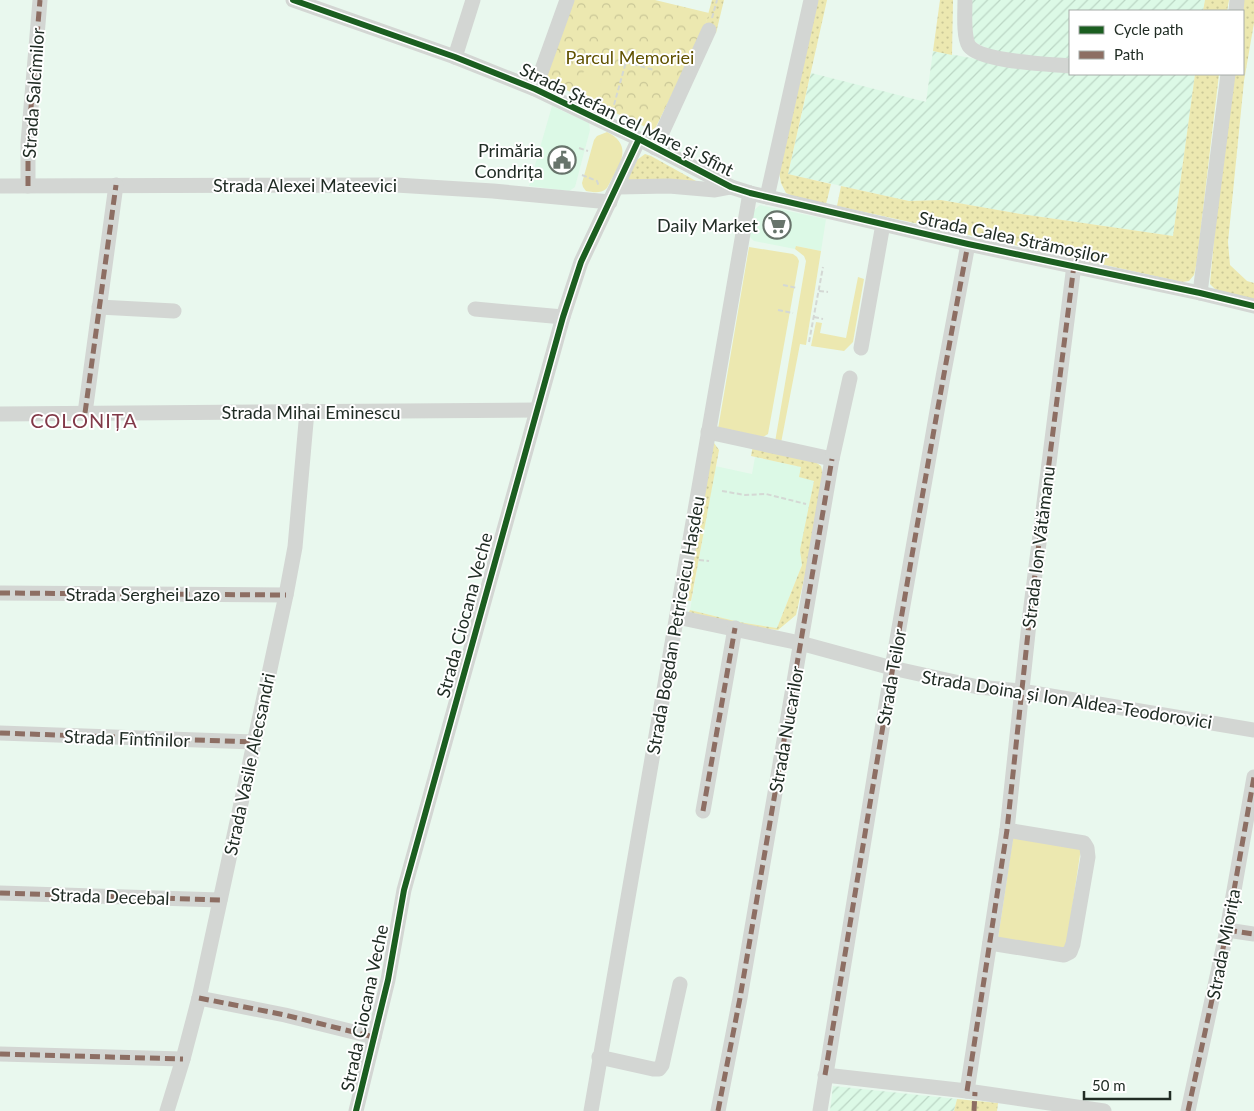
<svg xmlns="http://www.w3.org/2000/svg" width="1254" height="1111" font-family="Lato,sans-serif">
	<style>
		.built { fill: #dcf9e6 }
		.industrial { fill: url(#industrial-furrows) }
		.grass { fill: url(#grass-dots) }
		.forest { fill: url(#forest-crowns) }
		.green { fill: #ece8b0 }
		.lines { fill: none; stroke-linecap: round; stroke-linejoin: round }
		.path { stroke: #d4d8d4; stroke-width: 2; stroke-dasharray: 5 2.5; stroke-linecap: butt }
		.minor { stroke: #d3d6d3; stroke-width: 15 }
		.quiet { stroke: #8d6e63; stroke-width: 5; stroke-dasharray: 10 5; stroke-linecap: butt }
		.cycleway-casing { stroke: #fff; stroke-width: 9 }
		.cycleway { stroke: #1b5e20; stroke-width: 6 }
		.labels { text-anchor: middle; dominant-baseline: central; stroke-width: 4; stroke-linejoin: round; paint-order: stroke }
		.park-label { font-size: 18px; fill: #615200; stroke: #fff }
		.street-label { font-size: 18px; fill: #212d25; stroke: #fff }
		.poi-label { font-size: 18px; fill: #212d25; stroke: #fff; text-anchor: end }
		.quarter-label { font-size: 20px; letter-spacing: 1px; fill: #813948; stroke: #fff }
	</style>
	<defs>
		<pattern id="industrial-furrows" width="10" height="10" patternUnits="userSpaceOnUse" patternTransform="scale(1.25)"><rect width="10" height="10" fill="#dcf9e6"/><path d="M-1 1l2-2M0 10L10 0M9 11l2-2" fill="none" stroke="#bcd6c5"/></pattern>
		<pattern id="grass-dots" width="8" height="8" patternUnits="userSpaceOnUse" patternTransform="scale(1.25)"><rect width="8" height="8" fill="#ece8b0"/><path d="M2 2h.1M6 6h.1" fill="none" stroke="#cac797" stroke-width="1.8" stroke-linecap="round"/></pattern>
		<pattern id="forest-crowns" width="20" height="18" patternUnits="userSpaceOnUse" patternTransform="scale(1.25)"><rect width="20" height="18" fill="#ece8b0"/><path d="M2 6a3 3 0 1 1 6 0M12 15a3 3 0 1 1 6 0" fill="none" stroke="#cac797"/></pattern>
	</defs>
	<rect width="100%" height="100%" fill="#e9f8ee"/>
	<g class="built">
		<polygon points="552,106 589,123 590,130 575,187 569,191 529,186"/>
		<polygon points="760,205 826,219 821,251 797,246 795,249 754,241 748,235 753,211"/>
		<polygon points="755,457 801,467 814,481 801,550 802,565 777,628 739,622 690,610 715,466 752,474"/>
	</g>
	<g class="industrial">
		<polygon points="970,0 1205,0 1203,11 1070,11 1070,61 999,53 984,47 975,42 970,33"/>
		<polygon points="933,51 998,63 1070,70 1070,74 1108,75 1108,74 1195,74 1173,236 1015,213 941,200 909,201 788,174 811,73 926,102"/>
		<polygon points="833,1086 957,1099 954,1111 830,1111"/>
	</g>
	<g class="grass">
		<polygon points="712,0 724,0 716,33 704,29"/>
		<polygon points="817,0 827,0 788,174 831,184 826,204 798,198 786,193 781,183 779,172"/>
		<polygon points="940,0 953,0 952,55 933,51"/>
		<polygon points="1205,0 1229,0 1227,11 1203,11"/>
		<polygon points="1242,0 1254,0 1254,23 1244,81 1228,242 1230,265 1247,281 1254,283 1254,300 1218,292 1210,284 1219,185 1233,74 1243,74"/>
		<polygon points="1195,74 1219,74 1197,261 1194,275 1189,281 1182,282 837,206 841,186 909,201 941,200 1015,213 1173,236"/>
		<polygon points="645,154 651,156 705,186 629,181 628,178 637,160"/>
		<polygon points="714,443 719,450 691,601 685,600"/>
		<polygon points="753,445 814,461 821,466 823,474 807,566 796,615 778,630 752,627 689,612 690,610 739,622 777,628 802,565 800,550 814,481 799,477 801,467 751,456"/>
		<polygon points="957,1099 998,1103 997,1111 954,1111"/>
	</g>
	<polygon class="forest" points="570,0 655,0 709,13 704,29 654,131 543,79"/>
	<g class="green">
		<polygon points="584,71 603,79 596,95 577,87"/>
		<path d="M 607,132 C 629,143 624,158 614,175 C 611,179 609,186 606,189 C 600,194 593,192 586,191 L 583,187 L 582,183 L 594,140 L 597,136 Z"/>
		<polygon points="796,246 821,251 806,345 800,344 781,443 775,442 806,261 804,256 795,249"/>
		<polygon points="749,247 793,254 797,257 799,261 768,434 763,437 718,429"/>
		<polygon points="858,277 864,279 853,342 844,351 811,346 816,322 822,323 820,333 846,338"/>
		<polygon points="1013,838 1081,848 1066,949 998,938"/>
	</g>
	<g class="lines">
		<g class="path">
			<polyline points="712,18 717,0"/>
			<polyline points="626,62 654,70"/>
			<polyline points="612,112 629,51"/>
			<polyline points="579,148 588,151"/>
			<polyline points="582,175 597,181 599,187"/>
			<polyline points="783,285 797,288"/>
			<polyline points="819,291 828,292"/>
			<polyline points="778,310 793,313"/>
			<polyline points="814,317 823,319"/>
			<polyline points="809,342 823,267"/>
			<polyline points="722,491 745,495 766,494 806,504"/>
			<polyline points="699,560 709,561"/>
		</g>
		<g class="minor">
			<polyline points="293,0 455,57 535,89 639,139 731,187 750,193 968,244 1200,293 1254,306"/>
			<path d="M 965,0 C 965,12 963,36 969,46 C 981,62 1050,64 1070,66"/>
			<polyline points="1236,11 1237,0"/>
			<polyline points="455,57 473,0"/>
			<polyline points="535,89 567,0"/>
			<polyline points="655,148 709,30"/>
			<polyline points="0,186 396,185 493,191 610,202"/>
			<polyline points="28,186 28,143 40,0"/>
			<polyline points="618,187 669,186 715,190 731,187"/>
			<polyline points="767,197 811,0"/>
			<polyline points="1200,293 1228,74"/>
			<polyline points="99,307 174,311"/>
			<polyline points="475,309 563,317"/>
			<polyline points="861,348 883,224"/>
			<polyline points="85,413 116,185"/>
			<polyline points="0,414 536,410"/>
			<polyline points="708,432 832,459"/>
			<polyline points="0,593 286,595"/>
			<polyline points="677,617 800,643 892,668 978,687 1021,691 1254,730"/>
			<polyline points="0,733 254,742"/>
			<polyline points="703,811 735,628"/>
			<polyline points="0,893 220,900"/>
			<polyline points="1227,930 1254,934"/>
			<polyline points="990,943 1064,955 1070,952 1073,944 1088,857 1087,848 1084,843 1007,830"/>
			<polyline points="199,998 285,1015 374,1037"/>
			<polyline points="0,1054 183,1059"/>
			<polyline points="599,1057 653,1069 659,1069 662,1065 680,984"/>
			<polyline points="825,1075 967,1091 1104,1111"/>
			<polyline points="967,1091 1007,830 1030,614 1074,265"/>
			<polyline points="167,1111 183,1059 199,998 286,595 295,547 307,411"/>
			<polyline points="356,1111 388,980 404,890 563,317 581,262 639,139"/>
			<polyline points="591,1111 750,193"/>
			<polyline points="718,1111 740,998 832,459 850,378"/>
			<polyline points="820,1111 892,668 943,377 968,244"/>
			<polyline points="1188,1111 1227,930 1254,777"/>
		</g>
		<g class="quiet">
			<polyline points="28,186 28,143 40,0"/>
			<polyline points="85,413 116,185"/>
			<polyline points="0,593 286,595"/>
			<polyline points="0,733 254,742"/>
			<polyline points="703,811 735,628"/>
			<polyline points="0,893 220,900"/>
			<polyline points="1227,930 1254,934"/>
			<polyline points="199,998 285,1015 374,1037"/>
			<polyline points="0,1054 183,1059"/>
			<path d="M 825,1075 C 871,798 916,520 968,244"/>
			<polyline points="967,1091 1007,830 1030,614 1074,265"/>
			<polyline points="718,1111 740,998 832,459"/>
			<polyline points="974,1111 975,1092"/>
			<polyline points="1188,1111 1227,930 1254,777"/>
		</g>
		<g class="cycleway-casing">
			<g id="cycleway">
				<polyline points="293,0 455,57 535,89 639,139 731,187 750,193 968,244 1200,293 1254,306"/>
				<polyline points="356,1111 388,980 404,890 563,317 581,262 639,139"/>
			</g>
		</g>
		<use href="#cycleway" class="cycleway"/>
	</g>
	<defs>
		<g id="civic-ring" transform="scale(1.4375)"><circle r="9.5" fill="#fff" stroke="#67746b" stroke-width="1.5"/><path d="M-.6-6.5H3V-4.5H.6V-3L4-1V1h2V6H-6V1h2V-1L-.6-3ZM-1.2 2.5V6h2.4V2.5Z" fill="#67746b"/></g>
		<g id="supermarket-ring" transform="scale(1.4375)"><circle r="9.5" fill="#fff" stroke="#67746b" stroke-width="1.5"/><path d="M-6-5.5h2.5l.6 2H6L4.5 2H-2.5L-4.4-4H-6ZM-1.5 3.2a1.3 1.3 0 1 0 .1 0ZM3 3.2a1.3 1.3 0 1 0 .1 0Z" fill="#67746b"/></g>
	</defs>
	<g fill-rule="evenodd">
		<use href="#civic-ring" x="562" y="160"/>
		<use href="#supermarket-ring" x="777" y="225"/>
	</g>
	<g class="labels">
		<g class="park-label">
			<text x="630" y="57">Parcul Memoriei</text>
		</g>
		<g class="street-label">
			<text transform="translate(33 93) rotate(-86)">Strada Salcîmilor</text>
			<text transform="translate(627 119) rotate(26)">Strada Ștefan cel Mare și Sfînt</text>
			<text x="305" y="185">Strada Alexei Mateevici</text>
			<text transform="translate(1013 237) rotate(12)">Strada Calea Strămoșilor</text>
			<text x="311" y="412">Strada Mihai Eminescu</text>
			<text transform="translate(1038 547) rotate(-83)">Strada Ion Vătămanu</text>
			<text x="143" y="594">Strada Serghei Lazo</text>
			<text transform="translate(464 615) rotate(-75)">Strada Ciocana Veche</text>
			<text transform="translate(675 625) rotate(-80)">Strada Bogdan Petriceicu Hașdeu</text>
			<text transform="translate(891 677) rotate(-80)">Strada Teilor</text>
			<text transform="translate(1067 699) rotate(9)">Strada Doina și Ion Aldea-Teodorovici</text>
			<text transform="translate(786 729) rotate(-80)">Strada Nucarilor</text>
			<text transform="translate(127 738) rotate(2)">Strada Fîntînilor</text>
			<text transform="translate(249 764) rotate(-78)">Strada Vasile Alecsandri</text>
			<text transform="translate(110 896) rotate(2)">Strada Decebal</text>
			<text transform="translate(1223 944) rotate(-79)">Strada Miorița</text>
			<text transform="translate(364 1008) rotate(-78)">Strada Ciocana Veche</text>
		</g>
		<g class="poi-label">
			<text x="543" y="150">Primăria<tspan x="543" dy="21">Condrița</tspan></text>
			<text x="758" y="225">Daily Market</text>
		</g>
		<g class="quarter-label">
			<text x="84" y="420">COLONIȚA</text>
		</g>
	</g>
	<rect x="1069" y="10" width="175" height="65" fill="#ffffff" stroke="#a6aba8"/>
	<rect x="1079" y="26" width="25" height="8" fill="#1b5e20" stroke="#a6aba8"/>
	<text x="1114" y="35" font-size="15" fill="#212d25">Cycle path</text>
	<rect x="1079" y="51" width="25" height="8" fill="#8d6e63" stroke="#a6aba8"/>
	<text x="1114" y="60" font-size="15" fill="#212d25">Path</text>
	<path d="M1084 1091v8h86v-8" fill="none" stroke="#212d25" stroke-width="2.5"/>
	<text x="1092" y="1091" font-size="15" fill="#212d25" stroke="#ffffff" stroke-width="4" paint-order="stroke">50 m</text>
</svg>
